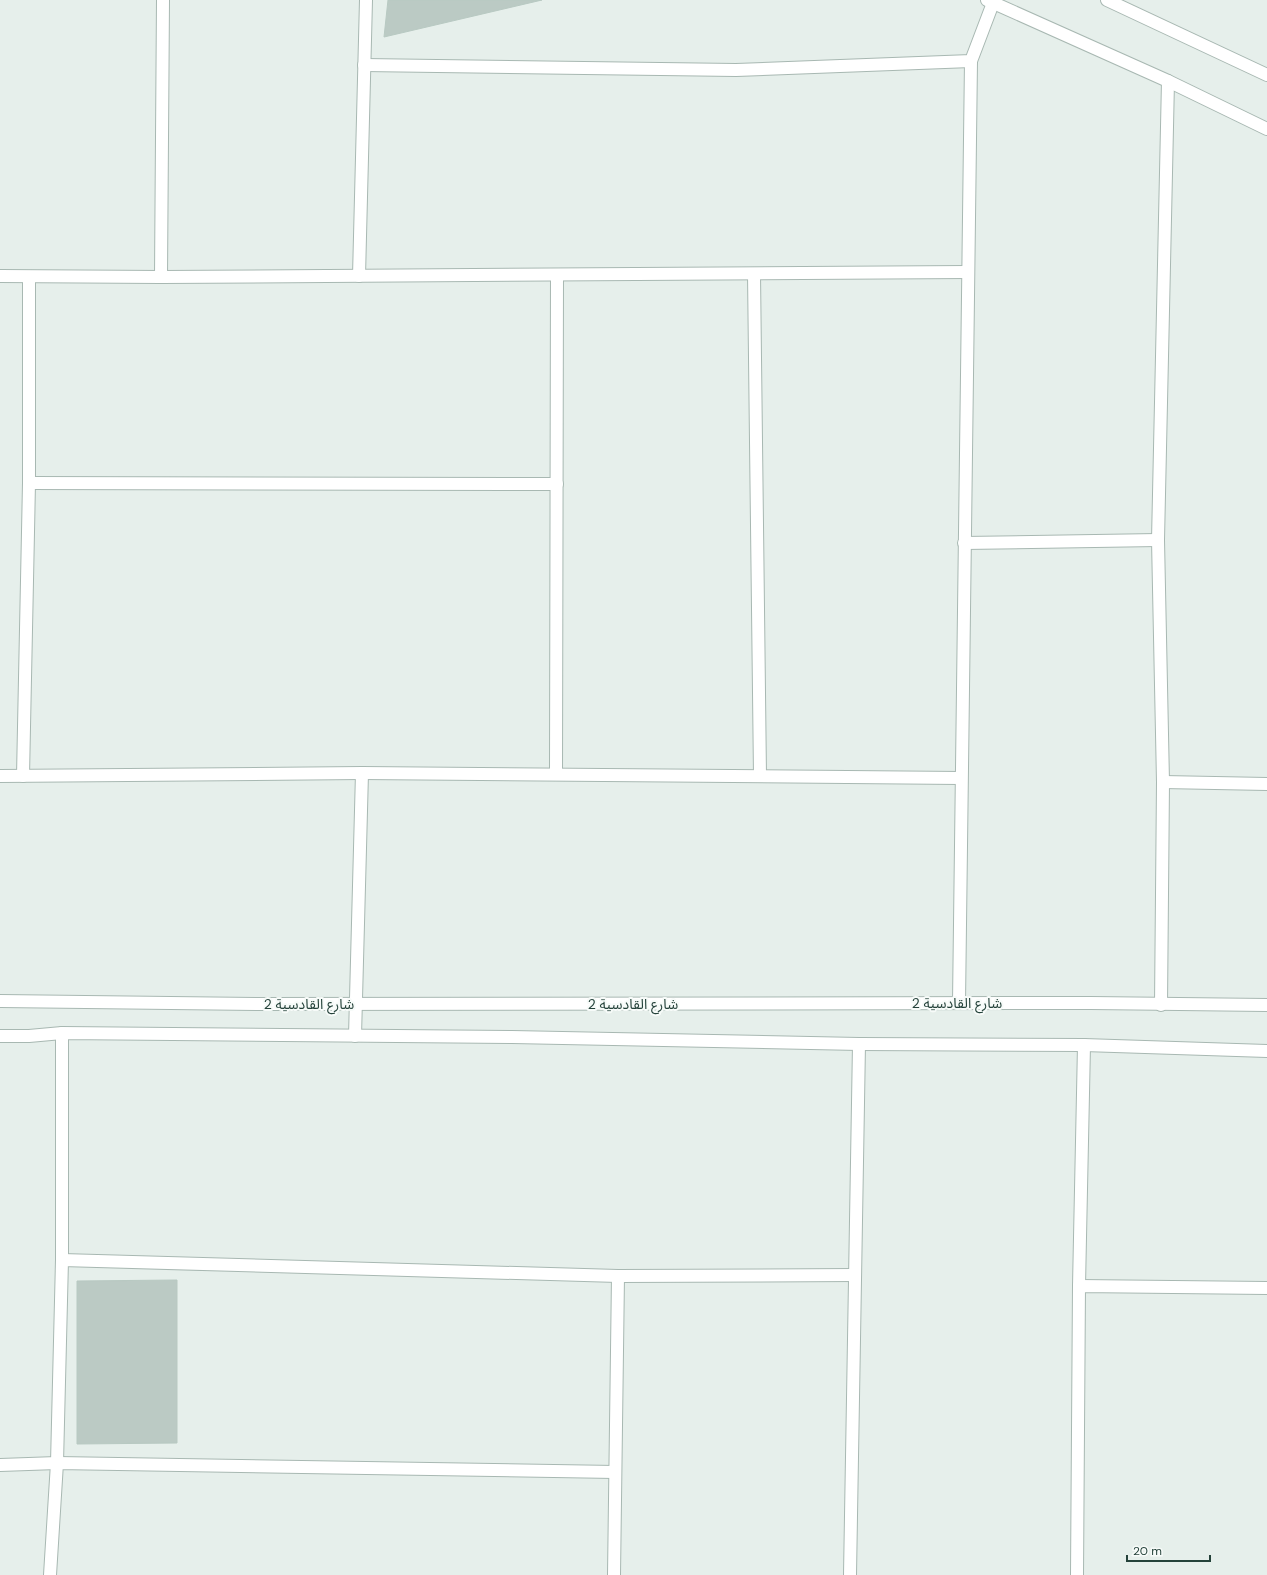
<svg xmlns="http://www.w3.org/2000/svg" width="1267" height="1575" font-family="'DM Sans','Noto Sans Arabic',sans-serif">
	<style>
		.building { fill: #bbcac4; stroke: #b8c9c2 }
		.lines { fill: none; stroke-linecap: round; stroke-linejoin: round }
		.minor-casing { stroke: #a8b8b2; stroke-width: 14 }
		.minor { stroke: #fff; stroke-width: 12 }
		.labels { text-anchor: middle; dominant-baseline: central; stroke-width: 4; stroke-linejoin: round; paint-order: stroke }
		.street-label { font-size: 14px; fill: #24423a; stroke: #f7fbf9 }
	</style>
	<rect width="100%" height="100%" fill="#e6efeb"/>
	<g class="building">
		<polygon points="388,0 542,0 384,37"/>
		<polygon points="177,1280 177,1443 77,1444 77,1281"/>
	</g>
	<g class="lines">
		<g class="minor-casing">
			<g id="minor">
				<polyline points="987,0 1168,81 1267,129"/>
				<polyline points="1107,0 1267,75"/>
				<polyline points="364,65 736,70 971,61 993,3"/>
				<polyline points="754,274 760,776"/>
				<polyline points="0,276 161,277 968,272"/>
				<polyline points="359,276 366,0"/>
				<polyline points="161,277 163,0"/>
				<polyline points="29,483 557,484"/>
				<polyline points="964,543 1158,540"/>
				<polyline points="556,774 557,275"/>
				<polyline points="0,776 362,773 961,778"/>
				<polyline points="23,776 29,483 29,277"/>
				<polyline points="1163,782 1267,784"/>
				<polyline points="0,1001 261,1004 1091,1003 1267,1005"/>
				<polyline points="959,1003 971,61"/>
				<polyline points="1161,1005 1163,782 1158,540 1168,81"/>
				<polyline points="0,1036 29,1036 62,1033 512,1037 859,1044 1084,1045 1267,1051"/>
				<polyline points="355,1036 362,773"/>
				<polyline points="62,1260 62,1033"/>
				<polyline points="1079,1286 1084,1045"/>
				<polyline points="0,1465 57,1463 62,1260 618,1276"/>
				<polyline points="50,1575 57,1463 615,1472"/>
				<polyline points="614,1575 618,1276 855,1275"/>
				<polyline points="850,1575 859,1044"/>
				<polyline points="1077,1575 1079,1286 1267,1288"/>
			</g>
		</g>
		<use href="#minor" class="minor"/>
	</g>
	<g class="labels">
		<g class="street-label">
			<text x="957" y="1003">شارع القادسية 2</text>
			<text x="309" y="1004">شارع القادسية 2</text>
			<text x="633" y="1004">شارع القادسية 2</text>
		</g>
	</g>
	<path d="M1127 1555v6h83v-6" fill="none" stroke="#24423a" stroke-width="2"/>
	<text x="1133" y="1555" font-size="12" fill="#24423a" stroke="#f7fbf9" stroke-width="3" paint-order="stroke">20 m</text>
</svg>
